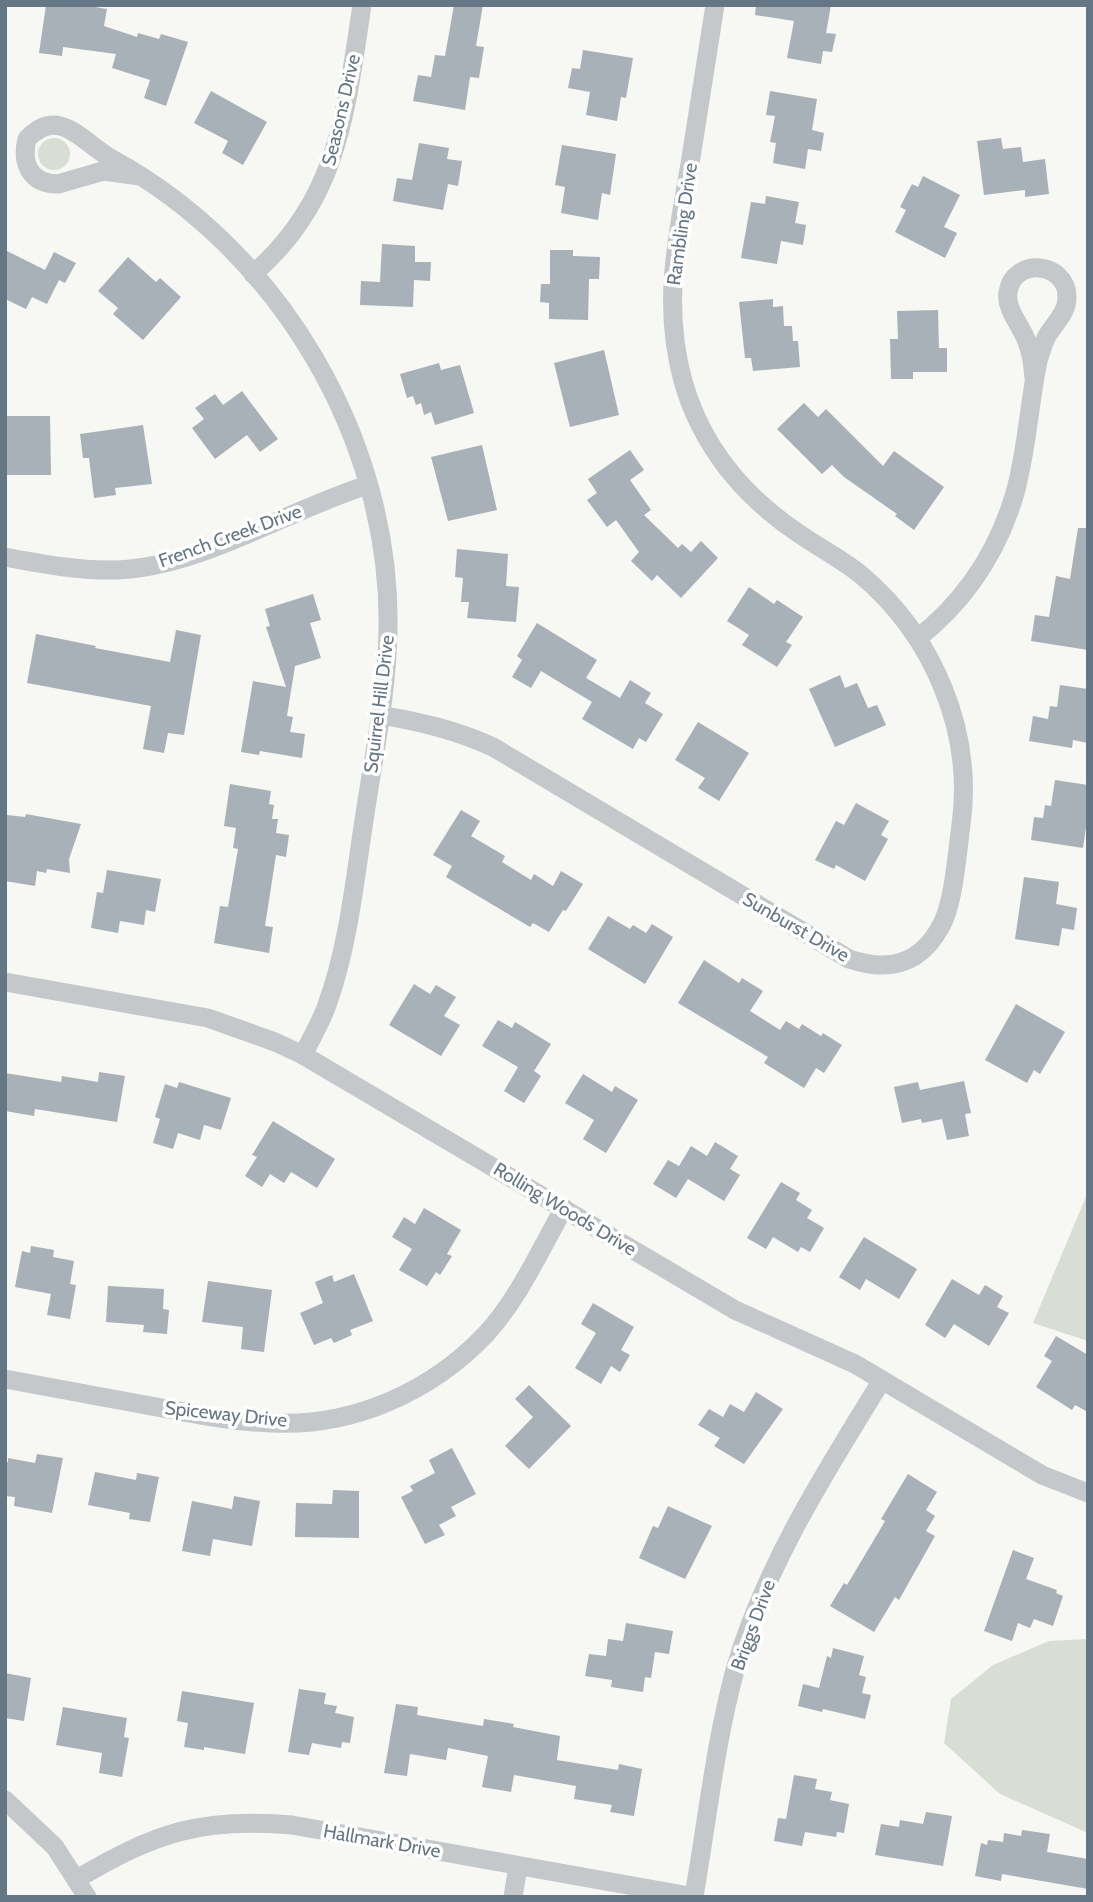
<svg xmlns="http://www.w3.org/2000/svg" width="1093" height="1902" font-family="Cabin,sans-serif">
	<style>
		.green { fill: #d8ded4 }
		.building { fill: #a8b1b7 }
		.lines { fill: none; stroke-linecap: round; stroke-linejoin: round }
		.street { stroke: #c4c8cb; stroke-width: 19 }
		.labels { text-anchor: middle; dominant-baseline: central; stroke-width: 7; stroke-linejoin: round; paint-order: stroke }
		.street-label { font-size: 19px; fill: #657685; stroke: #fff }
	</style>
	<rect width="100%" height="100%" fill="#f7f7f3"/>
	<g class="green">
		<circle cx="54" cy="154" r="16"/>
		<polygon points="1088,1192 1088,1341 1033,1323"/>
		<polygon points="1088,1639 1088,1833 1000,1794 944,1743 951,1699 993,1665 1049,1641"/>
	</g>
	<g class="building">
		<polygon points="46,5 83,5 107,9 104,26 137,37 138,33 159,39 161,34 188,42 166,106 144,98 150,80 112,68 116,54 63,47 62,56 39,53"/>
		<polygon points="454,5 483,5 476,46 484,47 479,78 470,77 465,110 413,101 418,75 431,77 435,55 445,56"/>
		<polygon points="756,5 831,5 826,33 836,34 832,52 823,51 821,64 787,58 794,21 755,15"/>
		<polygon points="583,50 633,58 626,98 621,97 617,121 586,115 590,92 568,88 572,68 580,69"/>
		<polygon points="211,91 267,122 243,165 222,153 228,141 194,123"/>
		<polygon points="770,91 817,99 812,130 824,133 821,151 808,149 805,169 773,163 776,143 770,142 775,116 766,115"/>
		<polygon points="1001,138 1003,149 1021,147 1023,162 1045,159 1049,194 1025,197 1025,190 984,195 977,141"/>
		<polygon points="419,143 449,148 447,159 462,161 458,186 448,184 443,210 393,201 397,178 412,180"/>
		<polygon points="562,145 616,154 610,195 602,193 598,220 561,213 565,187 555,185"/>
		<polygon points="923,176 960,195 944,227 957,233 945,258 895,232 906,210 900,207 912,184 918,187"/>
		<polygon points="766,196 799,202 795,223 806,225 803,245 781,241 777,264 741,258 751,202 765,204"/>
		<polygon points="382,244 415,246 415,262 431,262 430,281 414,280 413,307 360,305 361,281 380,282"/>
		<polygon points="5,250 45,270 54,252 76,263 65,283 59,280 47,304 32,297 26,309 5,299"/>
		<polygon points="550,250 573,250 573,256 600,257 599,279 589,279 588,320 549,319 549,303 540,302 541,284 550,284"/>
		<polygon points="128,257 156,282 160,278 181,297 143,340 113,314 118,308 98,291"/>
		<polygon points="773,299 773,307 783,306 784,326 792,326 793,341 798,341 800,367 753,371 751,358 745,358 739,302"/>
		<polygon points="938,310 939,348 947,348 947,372 913,372 913,379 891,379 890,339 898,339 897,311"/>
		<polygon points="604,350 619,415 570,427 554,363"/>
		<polygon points="439,363 441,370 460,365 474,413 435,425 431,412 424,415 421,403 416,405 413,396 407,398 400,374"/>
		<polygon points="242,391 278,439 260,452 247,435 215,459 192,428 204,419 195,408 215,394 223,405"/>
		<polygon points="804,403 818,417 826,409 883,466 894,451 944,487 914,530 895,516 897,514 844,477 832,465 822,474 777,429"/>
		<polygon points="5,416 50,416 51,475 5,475"/>
		<polygon points="143,425 152,484 115,488 116,495 94,498 89,458 83,458 80,434"/>
		<polygon points="482,445 497,510 448,521 431,457"/>
		<polygon points="630,450 644,470 630,480 651,510 644,515 678,548 682,544 691,552 701,541 718,558 681,598 657,575 652,581 631,561 639,552 616,520 607,527 587,500 597,493 588,479"/>
		<polygon points="1078,528 1088,528 1088,650 1031,641 1035,615 1049,617 1056,576 1070,579"/>
		<polygon points="457,549 508,554 506,586 519,587 516,622 467,618 469,602 461,602 463,578 455,577"/>
		<polygon points="749,587 774,604 777,600 803,617 786,642 792,645 777,667 742,645 749,635 727,621"/>
		<polygon points="313,594 321,620 310,623 321,658 295,666 287,716 293,717 290,732 305,734 302,758 260,751 259,755 241,752 253,681 286,687 266,627 270,626 265,609"/>
		<polygon points="537,623 597,660 586,678 620,698 630,680 651,693 645,703 663,714 646,742 639,738 633,749 582,719 592,702 541,671 531,688 512,677 522,660 517,656"/>
		<polygon points="176,630 201,635 184,735 168,733 164,753 143,749 151,706 27,683 36,634 96,646 95,648 170,662"/>
		<polygon points="840,675 845,688 857,683 868,708 877,705 886,725 835,747 809,689"/>
		<polygon points="1060,685 1088,689 1088,743 1073,740 1072,748 1029,741 1033,716 1048,719 1050,706 1057,707"/>
		<polygon points="698,722 749,753 719,801 698,788 705,778 675,760"/>
		<polygon points="1055,780 1088,785 1088,814 1083,848 1031,840 1034,817 1043,818 1045,805 1051,806"/>
		<polygon points="230,784 271,791 269,804 274,805 272,819 278,819 276,833 289,835 286,857 276,855 265,926 273,927 269,953 214,943 220,906 228,907 238,849 233,848 236,828 224,826"/>
		<polygon points="856,803 889,821 881,835 888,839 865,881 836,865 834,869 815,860 836,821 844,825"/>
		<polygon points="461,810 480,821 471,836 505,856 502,862 531,880 534,874 553,886 561,871 583,884 566,911 563,910 549,932 533,923 530,927 446,877 452,866 433,855"/>
		<polygon points="26,814 81,824 69,859 70,873 47,869 46,873 37,871 35,886 5,881 5,829 7,815 25,817"/>
		<polygon points="107,870 161,879 155,912 146,910 144,925 120,921 118,933 91,928 97,892 103,893"/>
		<polygon points="1024,877 1059,882 1056,904 1077,908 1074,930 1062,928 1059,946 1015,939"/>
		<polygon points="608,916 630,929 633,925 646,933 652,924 673,937 645,984 588,949"/>
		<polygon points="704,960 739,983 742,978 763,991 750,1011 780,1030 786,1021 799,1029 802,1024 821,1036 823,1033 842,1045 824,1073 816,1068 804,1088 764,1063 768,1057 678,1003"/>
		<polygon points="414,984 430,994 436,985 456,997 444,1016 460,1025 441,1056 389,1025"/>
		<polygon points="1016,1004 1065,1032 1040,1074 1034,1070 1027,1083 985,1060"/>
		<polygon points="498,1020 512,1028 515,1022 551,1044 534,1071 541,1076 524,1103 504,1091 518,1067 482,1046"/>
		<polygon points="99,1072 125,1076 117,1122 35,1109 34,1116 5,1111 5,1073 61,1082 62,1076 98,1082"/>
		<polygon points="583,1074 612,1092 615,1086 638,1100 606,1153 583,1139 594,1120 565,1103"/>
		<polygon points="964,1081 971,1113 965,1114 969,1136 947,1140 942,1119 922,1123 921,1119 902,1123 894,1087 918,1082 920,1090"/>
		<polygon points="179,1082 231,1098 221,1130 204,1125 200,1140 178,1133 173,1149 153,1143 160,1119 155,1117 165,1084 177,1088"/>
		<polygon points="273,1121 335,1159 317,1188 291,1172 284,1183 270,1174 262,1187 245,1176 257,1157 252,1155"/>
		<polygon points="715,1142 738,1156 730,1169 740,1175 724,1201 688,1179 676,1198 653,1184 668,1160 679,1166 691,1146 707,1156"/>
		<polygon points="781,1182 800,1193 796,1200 812,1210 807,1218 824,1228 810,1252 801,1247 798,1252 773,1237 766,1249 747,1238"/>
		<polygon points="424,1208 461,1230 447,1254 452,1256 440,1275 436,1272 427,1286 399,1270 412,1249 392,1237 404,1217 415,1224"/>
		<polygon points="864,1237 917,1269 899,1299 866,1279 860,1290 839,1277"/>
		<polygon points="31,1246 54,1250 53,1257 74,1261 70,1284 76,1285 70,1319 47,1315 51,1294 15,1287 22,1251 30,1253"/>
		<polygon points="354,1274 373,1321 350,1330 352,1335 334,1343 331,1338 314,1345 300,1313 323,1303 315,1282 332,1275 334,1282"/>
		<polygon points="952,1279 979,1295 985,1285 1003,1296 997,1307 1009,1313 989,1346 954,1324 945,1338 925,1325"/>
		<polygon points="208,1281 272,1290 264,1352 241,1349 243,1327 202,1322"/>
		<polygon points="108,1286 164,1289 163,1309 169,1310 167,1334 143,1332 144,1325 106,1322"/>
		<polygon points="593,1303 634,1327 621,1350 630,1355 620,1372 611,1366 601,1384 575,1368 596,1333 581,1324"/>
		<polygon points="1056,1336 1088,1355 1088,1412 1075,1405 1072,1410 1036,1387 1052,1361 1044,1356"/>
		<polygon points="529,1385 571,1426 529,1469 505,1446 533,1417 515,1399"/>
		<polygon points="756,1392 783,1409 744,1464 714,1446 720,1438 698,1425 709,1409 723,1417 730,1404 744,1412"/>
		<polygon points="452,1448 476,1494 451,1507 456,1516 439,1525 445,1535 425,1544 401,1497 413,1491 410,1486 435,1473 429,1460"/>
		<polygon points="37,1454 63,1458 52,1513 14,1506 15,1497 5,1496 5,1462 8,1462 8,1458 35,1463"/>
		<polygon points="95,1472 136,1480 137,1473 159,1477 150,1522 129,1519 130,1513 88,1505"/>
		<polygon points="908,1474 937,1492 926,1510 935,1516 926,1531 935,1536 899,1600 895,1597 874,1632 830,1606 844,1583 847,1585 878,1533 885,1521 881,1519"/>
		<polygon points="333,1490 359,1491 359,1538 295,1537 296,1503 332,1504"/>
		<polygon points="234,1496 260,1501 252,1546 213,1539 210,1556 182,1551 192,1501 232,1509"/>
		<polygon points="668,1506 712,1526 685,1579 639,1558 653,1526 658,1528"/>
		<polygon points="1013,1550 1034,1558 1026,1579 1057,1590 1056,1593 1063,1596 1053,1626 1034,1619 1030,1628 1018,1623 1012,1641 984,1631"/>
		<polygon points="626,1623 673,1631 669,1654 655,1652 651,1678 645,1677 643,1692 611,1687 612,1680 585,1676 589,1654 606,1656 608,1639 623,1641"/>
		<polygon points="833,1648 864,1656 859,1675 866,1677 862,1693 871,1695 865,1719 823,1709 822,1712 798,1706 803,1684 819,1688 827,1656 831,1658"/>
		<polygon points="5,1673 31,1678 24,1721 5,1718"/>
		<polygon points="299,1689 326,1693 324,1704 337,1706 335,1713 354,1717 350,1743 342,1742 341,1748 312,1743 309,1755 288,1752"/>
		<polygon points="182,1691 254,1703 245,1754 204,1747 204,1750 184,1747 188,1723 177,1721"/>
		<polygon points="396,1704 418,1707 417,1715 483,1726 484,1719 514,1724 513,1727 560,1736 557,1760 618,1770 619,1764 642,1769 634,1816 610,1812 612,1805 574,1799 576,1786 514,1775 511,1792 482,1787 488,1756 448,1748 446,1760 410,1754 407,1776 384,1773"/>
		<polygon points="63,1707 127,1718 124,1737 129,1738 122,1777 99,1773 102,1753 56,1745"/>
		<polygon points="794,1775 817,1779 815,1789 832,1792 830,1800 849,1804 844,1833 837,1832 836,1837 805,1832 802,1846 774,1841 778,1818 786,1819"/>
		<polygon points="926,1812 952,1816 943,1866 875,1855 881,1824 899,1827 900,1820 923,1824"/>
		<polygon points="1022,1830 1050,1834 1047,1852 1088,1859 1088,1889 1002,1874 1001,1881 975,1876 981,1843 987,1845 988,1840 1003,1842 1004,1833 1021,1836"/>
	</g>
	<g class="lines">
		<g class="street">
			<path d="M 140,176 L 103,171 L 58,184 C 30,184 21,163 27,139 C 59,105 82,142 112,159 C 279,250 392,440 388,631 C 387,693 374,753 365,814 C 355,877 349,944 327,1005 C 321,1022 311,1039 303,1055"/>
			<path d="M 253,274 C 339,200 346,110 362,5"/>
			<path d="M 5,557 C 42,564 79,571 116,570 C 201,567 287,510 368,485"/>
			<path d="M 918,638 C 965,601 998,551 1015,493 C 1027,450 1029,404 1038,361 C 1041,352 1043,343 1047,336 C 1054,324 1067,313 1067,298 C 1068,262 1014,256 1008,292 C 1005,310 1022,326 1027,342 C 1032,353 1033,366 1034,378"/>
			<path d="M 380,715 C 421,722 456,730 493,747 L 849,959 C 888,972 920,965 941,926 C 954,903 957,853 961,825 C 974,731 933,635 860,574 C 841,559 818,547 798,533 C 743,496 701,445 683,381 C 662,305 677,239 690,164 C 698,111 707,58 715,5"/>
			<polyline points="5,982 208,1018 275,1042 303,1055 735,1310 855,1364 1042,1475 1088,1493"/>
			<path d="M 5,1379 C 54,1388 103,1397 151,1406 C 191,1413 232,1422 272,1423 C 353,1427 431,1392 486,1334 C 519,1298 540,1250 564,1208"/>
			<polyline points="5,1800 55,1847 87,1897"/>
			<path d="M 77,1879 C 155,1833 200,1817 292,1825 L 695,1897"/>
			<path d="M 694,1896 C 707,1822 715,1744 735,1670 C 765,1566 826,1471 882,1380"/>
			<polyline points="513,1897 518,1866"/>
		</g>
	</g>
	<g class="labels">
		<g class="street-label">
			<text transform="translate(341 110) rotate(-77)">Seasons Drive</text>
			<text transform="translate(682 224) rotate(-82)">Rambling Drive</text>
			<text transform="translate(230 536) rotate(-20)">French Creek Drive</text>
			<text transform="translate(379 704) rotate(-83)">Squirrel Hill Drive</text>
			<text transform="translate(796 927) rotate(30)">Sunburst Drive</text>
			<text transform="translate(565 1209) rotate(31)">Rolling Woods Drive</text>
			<text transform="translate(226 1414) rotate(6)">Spiceway Drive</text>
			<text transform="translate(753 1625) rotate(-70)">Briggs Drive</text>
			<text transform="translate(382 1841) rotate(10)">Hallmark Drive</text>
		</g>
	</g>
	<rect width="1093" height="1902" fill="none" stroke="#657685" stroke-width="14"/>
</svg>
